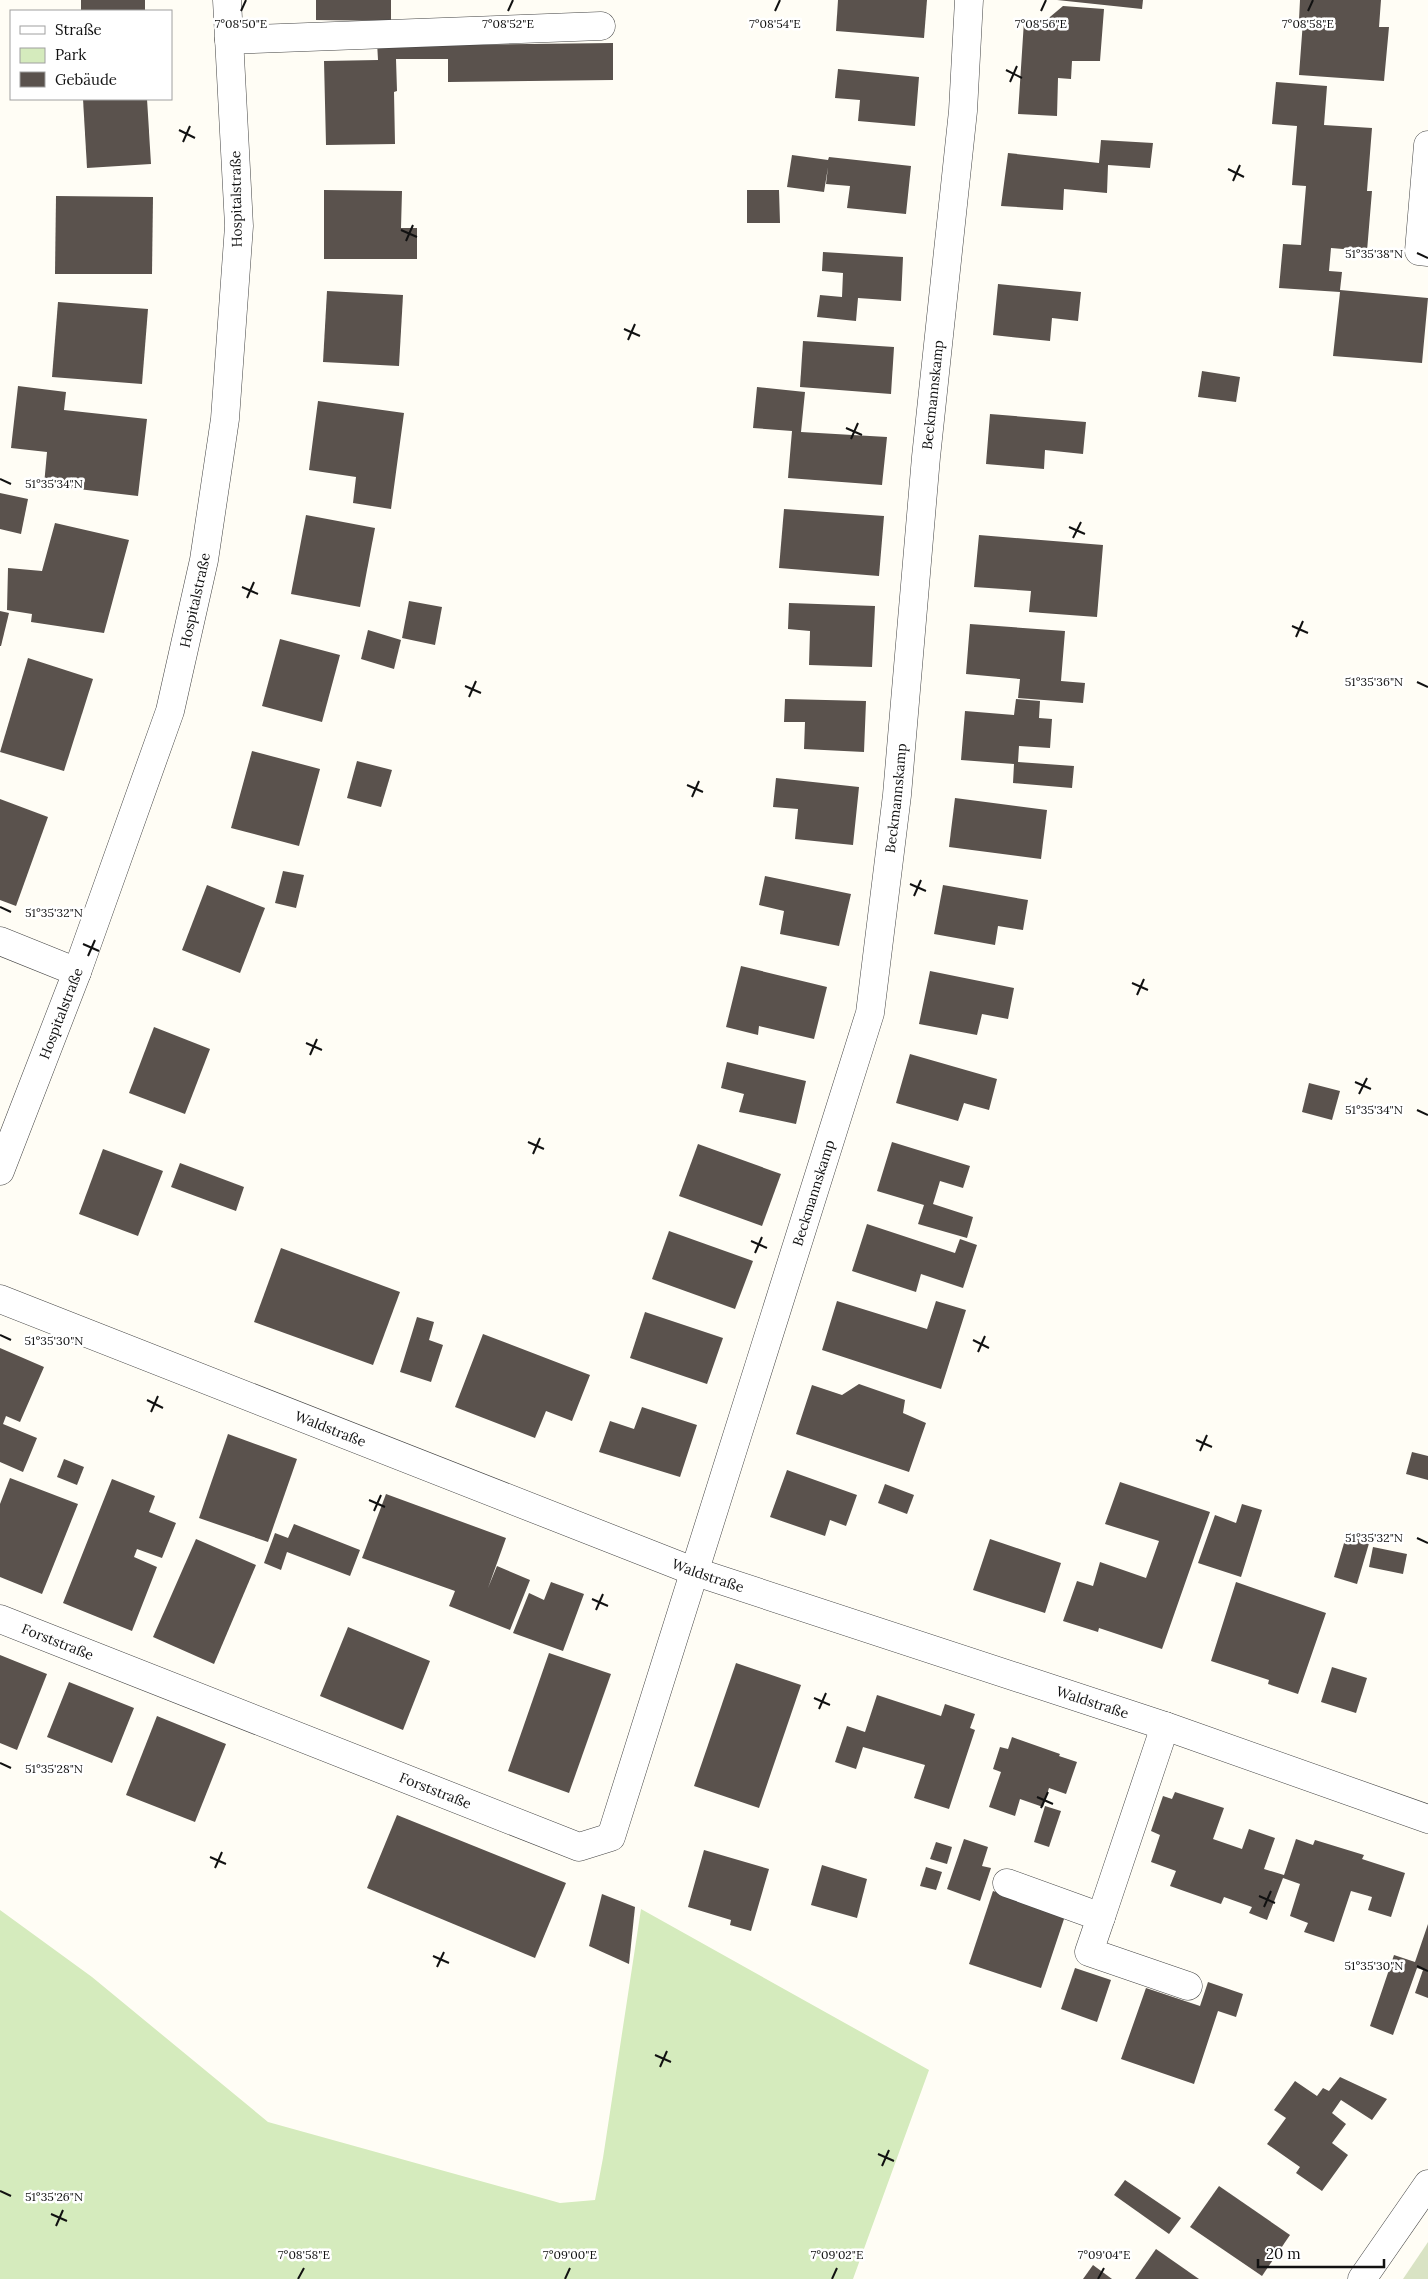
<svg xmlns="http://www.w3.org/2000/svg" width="1428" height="2279" font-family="Lora,serif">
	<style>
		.green { fill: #d5ebbd }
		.cemetery { fill: #d9e3c4 }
		.building { fill: #5a524d }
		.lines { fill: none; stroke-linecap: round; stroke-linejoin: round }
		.minor-casing { stroke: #444; stroke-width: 29 }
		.minor { stroke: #fff; stroke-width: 28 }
		.ticks { fill: none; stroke: #111; stroke-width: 2 }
		.labels { text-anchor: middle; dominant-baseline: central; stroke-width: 5; stroke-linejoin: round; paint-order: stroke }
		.street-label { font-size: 14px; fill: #111; stroke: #fff }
		.ticks-label { font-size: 12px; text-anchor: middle; fill: #111; stroke: #fff; stroke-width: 5; stroke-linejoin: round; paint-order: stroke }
	</style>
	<rect width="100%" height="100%" fill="#fffdf5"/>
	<polygon class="green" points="641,1909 929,2070 853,2279 0,2279 0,1910 92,1977 268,2122 560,2203 595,2200 603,2158"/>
	<polygon class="cemetery" points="1428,2242 1428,2279 1403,2279"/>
	<g class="building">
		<rect x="81" y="0" width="64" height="11"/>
		<polygon points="316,0 391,0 391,21 316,20"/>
		<polygon points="838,0 927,0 924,38 836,31"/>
		<polygon points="1057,0 1143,0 1142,9"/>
		<polygon points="1300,0 1381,0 1379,27 1389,27 1384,81 1299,75 1303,21 1299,20"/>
		<polygon points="1063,6 1104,9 1100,61 1072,61 1071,79 1058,78 1057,116 1018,114 1024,21 1044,22"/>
		<polygon points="377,42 448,45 613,43 613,80 448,82 448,59 396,59 397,91 394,92 395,144 326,145 324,61 378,60"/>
		<polygon points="838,69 919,77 915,126 858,121 860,100 835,98"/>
		<polygon points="1276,82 1327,86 1324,125 1372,128 1367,191 1372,191 1367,251 1331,248 1329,271 1342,272 1340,290 1428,298 1422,363 1333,356 1340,292 1279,288 1283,244 1301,245 1306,186 1292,185 1297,126 1272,124"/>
		<polygon points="83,99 147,99 151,164 87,168"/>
		<polygon points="1101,140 1153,143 1150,168 1108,165 1107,193 1064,189 1063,210 1001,206 1008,153 1099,163"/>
		<polygon points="792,155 828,160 829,157 911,166 906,214 847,208 850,186 826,184 828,167 824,192 787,187"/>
		<polygon points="324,190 402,191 401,228 417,228 417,259 324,259"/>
		<polygon points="747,190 779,190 780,223 747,223"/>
		<polygon points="56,196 153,197 152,274 55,274"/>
		<polygon points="823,252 903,257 901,301 858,298 856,321 817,317 820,295 842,297 843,273 822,271"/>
		<polygon points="998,284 1081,292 1078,321 1052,318 1050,341 993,335"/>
		<polygon points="327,291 403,295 399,366 323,362"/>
		<polygon points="58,302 148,309 142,384 52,377"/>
		<polygon points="803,341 894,347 891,394 800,387"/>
		<polygon points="1202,371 1240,377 1236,402 1198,397"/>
		<polygon points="18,386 66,392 64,410 147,419 138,496 44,485 47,452 11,448"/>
		<polygon points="757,387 805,392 801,432 887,437 882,485 788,478 792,431 753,428"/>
		<polygon points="318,401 404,413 391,509 353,503 356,477 309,470"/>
		<polygon points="990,414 1086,422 1083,454 1045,450 1044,469 986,464"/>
		<polygon points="0,493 28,499 21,534 0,529"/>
		<polygon points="784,509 884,516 879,576 779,568"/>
		<polygon points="306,515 375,528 360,607 291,594"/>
		<polygon points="55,523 129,540 104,633 31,622 32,614 7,610 8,568 42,571"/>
		<polygon points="979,535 1103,545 1097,617 1029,612 1031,591 974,587"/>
		<polygon points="409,601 442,607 435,645 402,638"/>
		<polygon points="789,603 875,606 872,667 809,665 810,631 788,629"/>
		<polygon points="0,611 9,613 1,646 0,646"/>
		<polygon points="970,624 1065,631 1061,681 1085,683 1083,703 1018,698 1020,679 966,674"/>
		<polygon points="368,630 401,640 394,669 361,659"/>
		<polygon points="280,639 340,655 322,722 262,706"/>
		<polygon points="28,658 93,679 64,771 0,752"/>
		<polygon points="785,699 866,701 864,752 804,749 805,722 784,722"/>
		<polygon points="1016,699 1040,701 1039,718 1052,719 1050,748 1019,746 1018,762 1074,766 1072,788 1013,783 1014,764 961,760 965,711 1014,715"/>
		<polygon points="252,751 320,769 299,846 231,828"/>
		<polygon points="357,761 392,770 381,807 347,798"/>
		<polygon points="776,778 859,787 853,845 795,839 798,809 773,807"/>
		<polygon points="955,798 1047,810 1041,859 949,847"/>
		<polygon points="0,799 48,817 16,906 0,900"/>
		<polygon points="283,871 304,875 296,908 275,903"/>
		<polygon points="765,876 851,894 839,946 780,934 784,911 759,905"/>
		<polygon points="207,885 265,908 240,973 182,950"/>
		<polygon points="943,885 1028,900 1023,930 998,926 995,945 934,934"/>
		<polygon points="741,966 827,987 814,1039 759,1026 758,1035 726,1027"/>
		<polygon points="930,971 1014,988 1008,1019 982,1014 977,1035 919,1024"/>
		<polygon points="154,1027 210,1049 185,1114 129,1093"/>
		<polygon points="910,1054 997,1079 989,1110 964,1103 958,1121 896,1103"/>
		<polygon points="727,1062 806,1081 796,1124 739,1112 744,1094 721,1088"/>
		<polygon points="1309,1083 1340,1091 1332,1120 1302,1112"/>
		<polygon points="892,1142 970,1166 963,1188 940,1181 933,1204 973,1217 967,1238 918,1224 924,1205 877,1191"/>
		<polygon points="698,1144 781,1174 762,1226 679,1196"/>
		<polygon points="103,1149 163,1171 138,1236 79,1214"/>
		<polygon points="180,1163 244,1187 236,1211 171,1187"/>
		<polygon points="867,1224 955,1253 960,1239 977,1245 963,1288 921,1274 916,1292 852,1271"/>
		<polygon points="669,1231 753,1261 735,1309 652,1279"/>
		<polygon points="281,1248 400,1292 373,1365 254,1322"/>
		<polygon points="837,1301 927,1329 936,1301 966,1310 941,1389 822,1350"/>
		<polygon points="645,1312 723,1338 707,1384 630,1358"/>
		<polygon points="417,1317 434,1322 429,1340 443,1345 431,1382 400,1372"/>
		<polygon points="483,1334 590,1375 572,1421 546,1411 535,1438 455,1407"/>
		<polygon points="0,1348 44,1367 20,1422 6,1416 3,1424 37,1438 23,1472 0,1462"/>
		<polygon points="859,1384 905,1400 903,1413 926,1423 909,1472 796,1434 812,1385 842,1395"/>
		<polygon points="642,1407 697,1425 680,1477 599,1452 610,1421 634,1429"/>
		<polygon points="228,1434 297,1459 268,1542 199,1518"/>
		<polygon points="1412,1452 1428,1456 1428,1480 1406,1474"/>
		<polygon points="64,1459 84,1467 77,1485 57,1477"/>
		<polygon points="787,1470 857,1495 846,1526 830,1520 825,1536 770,1517"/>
		<polygon points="10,1478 78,1504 42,1594 0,1577 0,1504"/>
		<polygon points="112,1479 155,1496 149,1512 176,1523 162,1558 137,1549 134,1557 157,1567 132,1631 63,1603"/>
		<polygon points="1120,1482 1210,1512 1162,1649 1099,1628 1098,1632 1063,1621 1077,1581 1093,1586 1100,1562 1146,1578 1159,1541 1105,1524"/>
		<polygon points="885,1484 914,1495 907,1514 878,1503"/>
		<polygon points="386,1494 506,1538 488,1588 497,1566 530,1580 510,1630 449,1606 455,1591 362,1558"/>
		<polygon points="1242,1504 1262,1510 1241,1577 1198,1563 1215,1515 1236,1523"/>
		<polygon points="294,1524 360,1550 350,1576 287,1552 281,1570 264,1563 275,1533 288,1538"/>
		<polygon points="1347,1533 1370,1540 1357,1584 1334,1577"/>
		<polygon points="196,1539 256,1565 214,1664 153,1637"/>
		<polygon points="990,1539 1061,1563 1045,1613 973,1590"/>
		<polygon points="1373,1547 1407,1554 1403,1574 1369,1567"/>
		<polygon points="551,1582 584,1594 563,1651 513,1633 529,1593 544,1600"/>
		<polygon points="1236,1582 1326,1613 1298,1694 1268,1684 1269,1680 1211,1661"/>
		<polygon points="348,1627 430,1661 403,1730 320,1696"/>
		<polygon points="549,1653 611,1674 569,1793 508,1771"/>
		<polygon points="0,1655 47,1674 17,1750 0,1743"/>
		<polygon points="736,1663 801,1685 759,1808 694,1786"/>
		<polygon points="1332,1667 1367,1678 1356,1713 1321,1702"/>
		<polygon points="69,1682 134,1708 112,1763 47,1737"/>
		<polygon points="877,1695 941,1716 945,1704 975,1714 970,1728 975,1730 949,1809 914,1798 925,1765 863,1747 856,1769 835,1762 847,1726 865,1732"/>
		<polygon points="157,1716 226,1744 195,1822 126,1795"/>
		<polygon points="1012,1737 1060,1754 1059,1756 1077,1762 1066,1794 1049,1788 1043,1807 1020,1799 1015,1816 989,1807 1001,1772 993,1769 1000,1747 1008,1749"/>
		<polygon points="1175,1792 1224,1808 1213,1839 1242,1849 1249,1829 1275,1838 1264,1869 1284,1875 1296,1839 1313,1845 1315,1840 1364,1855 1362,1859 1405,1873 1391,1917 1368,1910 1372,1897 1351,1891 1334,1942 1304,1932 1308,1923 1290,1916 1300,1884 1283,1878 1267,1920 1249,1913 1252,1907 1224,1897 1221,1904 1170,1886 1176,1871 1151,1862 1160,1835 1151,1831 1163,1796 1172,1799"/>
		<polygon points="1045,1806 1061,1811 1049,1847 1034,1842"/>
		<polygon points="397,1815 566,1883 535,1958 367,1888"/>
		<polygon points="964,1839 988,1847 982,1866 991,1868 980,1901 947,1889"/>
		<polygon points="936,1842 952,1847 947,1864 930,1859"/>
		<polygon points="704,1850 769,1869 751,1931 730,1925 731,1920 688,1907"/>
		<polygon points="822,1865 867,1879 857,1918 811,1905"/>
		<polygon points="926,1867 942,1872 936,1890 920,1886"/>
		<polygon points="993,1891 1065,1916 1041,1988 969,1964"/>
		<polygon points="602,1894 635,1907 629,1964 589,1946"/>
		<polygon points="1428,1924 1428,1998 1415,1993 1423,1970 1417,1968 1393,2035 1370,2026 1394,1955 1415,1962"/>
		<polygon points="1075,1968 1111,1980 1097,2022 1061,2009"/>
		<polygon points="1208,1982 1243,1994 1236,2017 1218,2011 1194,2084 1121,2059 1146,1988 1200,2006"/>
		<polygon points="1340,2077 1387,2099 1372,2120 1341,2100 1332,2113 1346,2124 1332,2143 1348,2155 1322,2191 1296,2173 1300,2167 1267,2144 1286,2118 1274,2110 1295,2081 1317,2096 1323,2088 1329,2091"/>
		<polygon points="1125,2180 1181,2218 1169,2234 1114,2195"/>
		<polygon points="1219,2186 1290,2235 1262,2276 1190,2227"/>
		<polygon points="1156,2249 1199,2279 1135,2279"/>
		<polygon points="1093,2265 1112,2279 1083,2279"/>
	</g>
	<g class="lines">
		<g class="minor-casing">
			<g id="minor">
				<polyline points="229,40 601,26"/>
				<polyline points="1428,145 1419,251 1428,252"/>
				<polyline points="0,941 77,972"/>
				<path id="s1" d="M 0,1171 L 77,972 L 170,711 L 204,560 L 225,419 L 239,226 L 227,0"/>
				<path id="s2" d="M 0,1299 L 693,1571 L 1165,1726 L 1428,1819"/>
				<path id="s3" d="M 0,1619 L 579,1847 L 611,1837 L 870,1013 L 897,795 L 926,457 L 963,111 L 969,0"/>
				<polyline points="1007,1883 1101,1917 1089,1952 1188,1986"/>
				<polyline points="1101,1917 1165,1726"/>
				<polyline points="1362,2279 1428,2184"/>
			</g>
		</g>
		<use href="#minor" class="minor"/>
	</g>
	<path class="ticks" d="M 241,11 L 246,0M 508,11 L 513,0M 775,11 L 780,0M 1041,11 L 1046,0M 1308,11 L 1313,0M 1006,70 L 1022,78M 1010,82 L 1017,66M 179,130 L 195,138M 183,142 L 190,126M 1228,169 L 1244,177M 1233,181 L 1240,165M 401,230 L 417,237M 406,241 L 413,225M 1417,253 L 1428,258M 624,329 L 640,336M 628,340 L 635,324M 846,428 L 862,435M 851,439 L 858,423M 0,479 L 11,484M 1069,527 L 1085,534M 1073,538 L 1081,522M 242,587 L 258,594M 247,598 L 254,582M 1292,626 L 1308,633M 1296,637 L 1303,621M 1417,682 L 1428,687M 465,686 L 481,693M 469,697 L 476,681M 687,785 L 703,792M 692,797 L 699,781M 910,884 L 926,891M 914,896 L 921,880M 0,907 L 11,912M 83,944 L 99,951M 88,956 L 95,940M 1132,983 L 1148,990M 1137,995 L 1144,979M 306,1043 L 322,1050M 310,1055 L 317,1039M 1355,1082 L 1371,1089M 1359,1094 L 1367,1078M 1417,1110 L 1428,1115M 528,1142 L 544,1149M 533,1154 L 540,1138M 751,1241 L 767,1248M 755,1253 L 762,1237M 0,1335 L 11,1340M 973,1340 L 989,1348M 978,1352 L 985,1336M 147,1400 L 163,1408M 151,1412 L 158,1396M 1196,1440 L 1212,1447M 1200,1451 L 1207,1435M 369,1500 L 385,1507M 374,1511 L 381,1495M 1417,1538 L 1428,1543M 592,1599 L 608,1606M 596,1610 L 603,1594M 814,1698 L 830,1705M 819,1709 L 826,1693M 0,1763 L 11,1768M 1037,1797 L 1053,1804M 1041,1808 L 1048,1792M 210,1857 L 226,1864M 215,1868 L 222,1852M 1259,1896 L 1275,1903M 1264,1907 L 1271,1891M 433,1956 L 449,1963M 1417,1966 L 1428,1971M 437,1967 L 444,1952M 655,2055 L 671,2062M 660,2067 L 667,2051M 878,2154 L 894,2161M 882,2166 L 889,2150M 0,2191 L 11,2196M 51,2214 L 67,2221M 56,2226 L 63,2210M 298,2279 L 304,2268M 565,2279 L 570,2268M 832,2279 L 837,2268M 1098,2279 L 1104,2268"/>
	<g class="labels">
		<g class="street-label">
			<text transform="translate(236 199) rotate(-91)">Hospitalstraße</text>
			<text stroke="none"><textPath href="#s3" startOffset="2141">Beckmannskamp</textPath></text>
			<text stroke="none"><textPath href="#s1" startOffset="604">Hospitalstraße</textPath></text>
			<text stroke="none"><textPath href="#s3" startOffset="1736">Beckmannskamp</textPath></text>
			<text stroke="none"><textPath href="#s1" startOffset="169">Hospitalstraße</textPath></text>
			<text stroke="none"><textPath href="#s3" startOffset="1331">Beckmannskamp</textPath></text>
			<text stroke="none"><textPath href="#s2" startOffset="355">Waldstraße</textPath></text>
			<text stroke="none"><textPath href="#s2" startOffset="760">Waldstraße</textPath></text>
			<text stroke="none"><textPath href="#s3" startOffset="62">Forststraße</textPath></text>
			<text stroke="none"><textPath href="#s2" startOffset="1165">Waldstraße</textPath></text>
			<text stroke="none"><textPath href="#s3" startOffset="468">Forststraße</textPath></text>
		</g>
	</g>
	<g class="ticks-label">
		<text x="241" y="28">7°08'50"E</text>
		<text x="508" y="28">7°08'52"E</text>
		<text x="775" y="28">7°08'54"E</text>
		<text x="1041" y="28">7°08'56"E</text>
		<text x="1308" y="28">7°08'58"E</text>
		<text x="1374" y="258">51°35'38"N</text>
		<text x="54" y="488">51°35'34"N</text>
		<text x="1374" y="686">51°35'36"N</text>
		<text x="54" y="917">51°35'32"N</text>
		<text x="1374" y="1114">51°35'34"N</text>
		<text x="54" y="1345">51°35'30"N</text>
		<text x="1374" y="1542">51°35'32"N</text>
		<text x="54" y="1773">51°35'28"N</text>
		<text x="1374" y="1970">51°35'30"N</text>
		<text x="54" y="2201">51°35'26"N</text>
		<text x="304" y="2259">7°08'58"E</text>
		<text x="570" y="2259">7°09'00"E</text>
		<text x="837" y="2259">7°09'02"E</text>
		<text x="1104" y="2259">7°09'04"E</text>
	</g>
	<rect x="10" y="10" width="162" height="90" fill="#ffffff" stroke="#a0a0a0"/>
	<rect x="20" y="26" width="25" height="8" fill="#ffffff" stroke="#a0a0a0"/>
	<text x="55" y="35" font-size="15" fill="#111111">Straße</text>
	<rect x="20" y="48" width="25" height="15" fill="#d5ebbd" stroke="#a0a0a0"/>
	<text x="55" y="60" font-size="15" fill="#111111">Park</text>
	<rect x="20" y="72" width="25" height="15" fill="#5a524d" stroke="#a0a0a0"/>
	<text x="55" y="85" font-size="15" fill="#111111">Gebäude</text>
	<path d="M1258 2259v8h126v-8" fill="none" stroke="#111111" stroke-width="2.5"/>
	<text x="1266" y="2259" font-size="15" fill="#111111" stroke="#ffffff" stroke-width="4" paint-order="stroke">20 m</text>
</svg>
